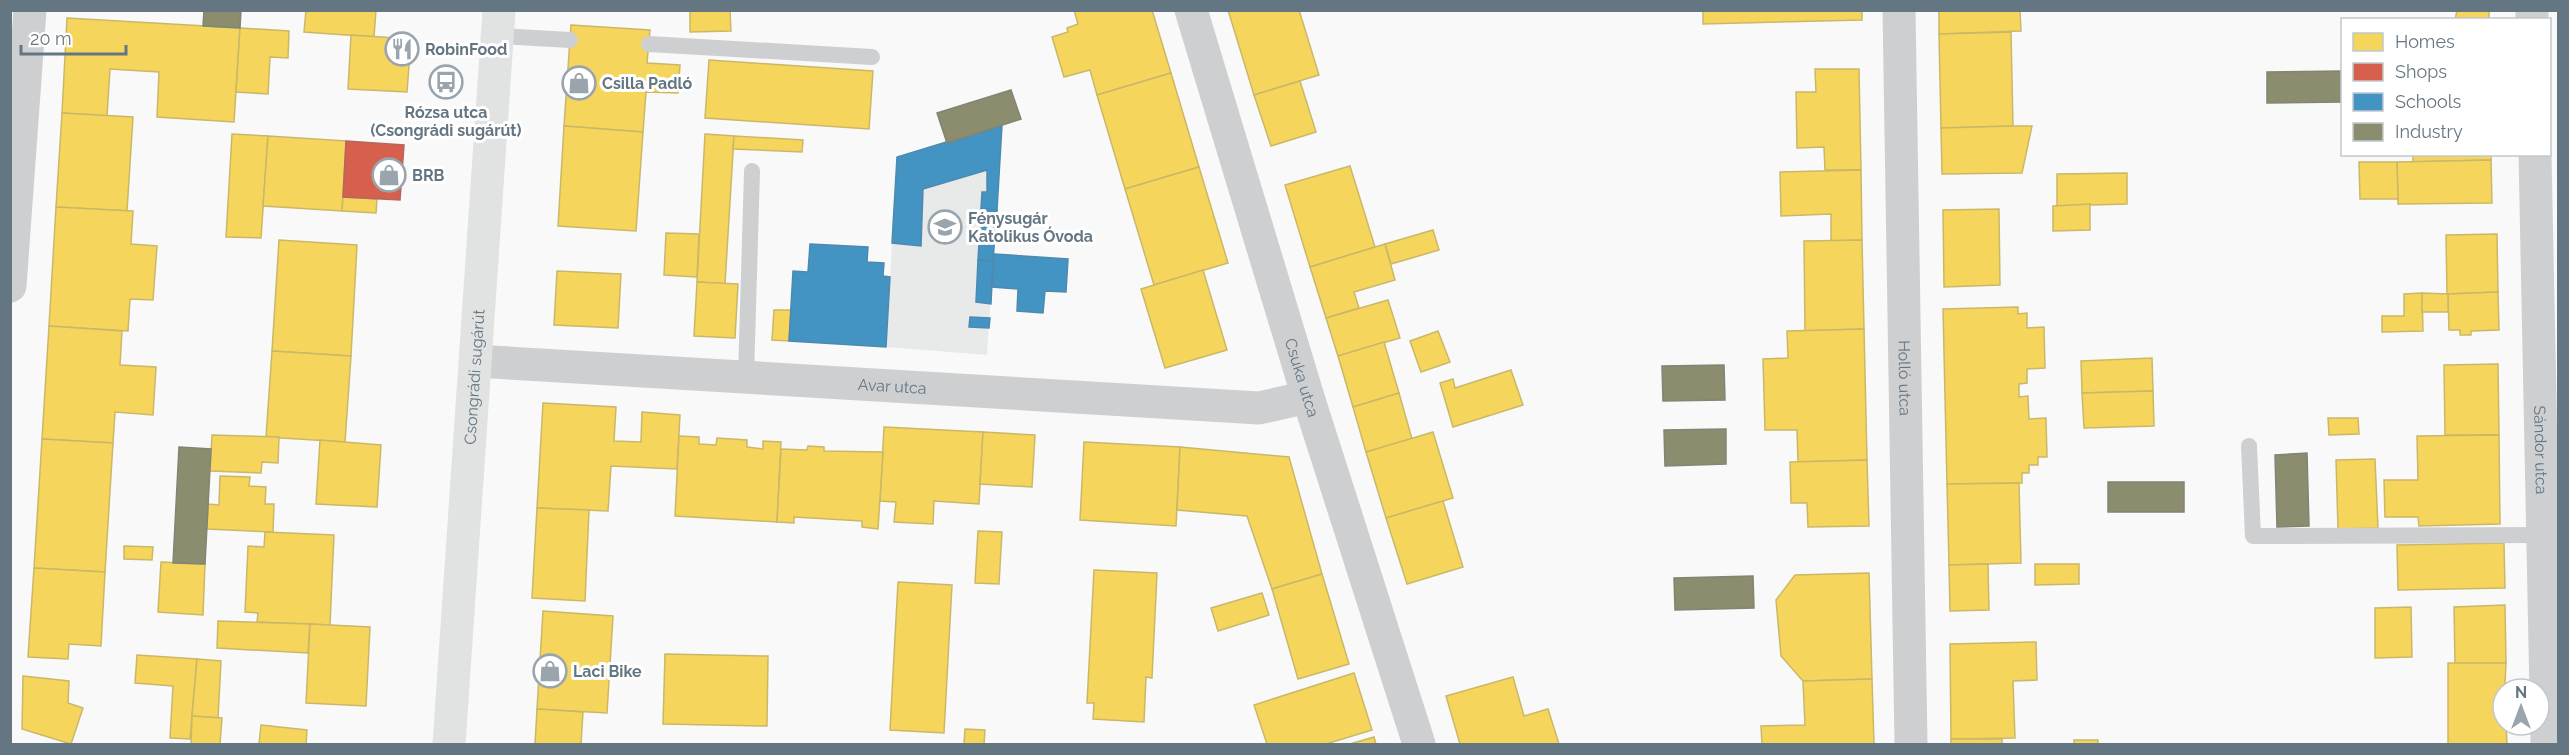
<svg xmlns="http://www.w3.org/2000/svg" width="2569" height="755" font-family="Raleway,sans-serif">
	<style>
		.built { fill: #e8e9e9 }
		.homes { fill: #f6d55c; stroke: #cab868; stroke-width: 1.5 }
		.shops { fill: #d6604d; stroke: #b4675d; stroke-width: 1.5 }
		.schools { fill: #4393c3; stroke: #4d8ab0; stroke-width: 1.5 }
		.industry { fill: #8c8c6e; stroke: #808574; stroke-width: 1.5 }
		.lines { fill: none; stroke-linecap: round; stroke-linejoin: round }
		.lane { stroke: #cecfd0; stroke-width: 16 }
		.street { stroke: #cecfd0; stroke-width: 33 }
		.secondary { stroke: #e1e2e2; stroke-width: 33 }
		.labels { text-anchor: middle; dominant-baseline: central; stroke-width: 6; stroke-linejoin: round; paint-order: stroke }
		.poi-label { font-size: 16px; font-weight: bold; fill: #657683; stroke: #fff; text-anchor: start }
		.street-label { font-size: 16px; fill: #657683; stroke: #fff }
	</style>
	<rect width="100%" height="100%" fill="#f9f9f9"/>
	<polygon class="built" points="1002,125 987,355 886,347 897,157"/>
	<g class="homes">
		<polygon points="306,10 376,10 374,37 304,32"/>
		<polygon points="690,10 730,10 731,31 690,32"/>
		<polygon points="1074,10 1152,10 1171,73 1097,95 1090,70 1064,77 1052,37 1068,32 1067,28 1078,24"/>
		<polygon points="1228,10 1299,10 1319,75 1254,95"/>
		<polygon points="1703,10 1862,10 1862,20 1703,24"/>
		<polygon points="1939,10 2020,10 2021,31 1939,34"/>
		<polygon points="2457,10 2489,10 2489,20 2455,20"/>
		<polygon points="67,18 240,28 234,122 157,117 159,72 110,69 107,116 62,113"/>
		<polygon points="571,25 650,30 647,63 680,65 678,93 646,92 643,132 564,126"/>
		<polygon points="240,28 289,31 288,58 270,57 268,94 236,92"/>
		<polygon points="2011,32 2013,126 1941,128 1939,34"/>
		<polygon points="351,35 411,39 407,92 348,89"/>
		<polygon points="709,60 873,71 869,129 705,118"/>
		<polygon points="1815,69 1859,69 1861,170 1825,170 1824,147 1797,148 1796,92 1816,92"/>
		<polygon points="1171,73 1199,167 1125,189 1097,95"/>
		<polygon points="1300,81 1316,132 1271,146 1254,95"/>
		<polygon points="62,113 133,117 127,211 56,207"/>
		<polygon points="564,126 643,132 636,231 558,226"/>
		<polygon points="2013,126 2032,126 2022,173 1942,174 1941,128"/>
		<polygon points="232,134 268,136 261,238 226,237"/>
		<polygon points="705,134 734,136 725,284 697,282"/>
		<polygon points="268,136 346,141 342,211 263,206"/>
		<polygon points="734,136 803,140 802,152 733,149"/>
		<polygon points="2413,154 2491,154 2491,160 2413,162"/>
		<polygon points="2491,160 2492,203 2398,204 2397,162"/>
		<polygon points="2359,162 2397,162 2398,199 2360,199"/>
		<polygon points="1350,166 1375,247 1310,267 1285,185"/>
		<polygon points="1199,167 1228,263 1154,285 1125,189"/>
		<polygon points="1861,170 1862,240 1831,241 1831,214 1781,216 1780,172"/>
		<polygon points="2127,173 2127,204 2057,206 2057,174"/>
		<polygon points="343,197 377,199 376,213 342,211"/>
		<polygon points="2090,204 2090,230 2053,231 2053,206"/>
		<polygon points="56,207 133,211 131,244 157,246 153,300 130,299 128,331 49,326"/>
		<polygon points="1999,209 2000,285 1944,287 1943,210"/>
		<polygon points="1433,230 1439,250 1391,264 1385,244"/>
		<polygon points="666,233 699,234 697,277 664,275"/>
		<polygon points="2497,234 2498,292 2447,294 2446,235"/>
		<polygon points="279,240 357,245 351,356 272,351"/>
		<polygon points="1862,240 1864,329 1805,331 1804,241"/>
		<polygon points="1385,244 1395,280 1354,292 1359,308 1326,318 1310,267"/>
		<polygon points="1203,270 1227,350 1165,368 1141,289"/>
		<polygon points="557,271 621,274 618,328 554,325"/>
		<polygon points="697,282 738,284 735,338 694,336"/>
		<polygon points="2498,292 2499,330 2471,331 2471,335 2460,335 2460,330 2449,330 2448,294"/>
		<polygon points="2422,293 2423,331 2382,332 2382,316 2404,316 2404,294"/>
		<polygon points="2422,293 2448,294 2448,312 2422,312"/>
		<polygon points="1388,300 1400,338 1338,356 1326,318"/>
		<polygon points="2018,307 2018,314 2027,313 2027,328 2044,327 2045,368 2027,369 2027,383 2019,384 2019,397 2028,396 2029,419 2046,418 2047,457 2038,457 2038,465 2029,465 2029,473 2022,473 2022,483 1947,484 1943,309"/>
		<polygon points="774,310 791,310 789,341 772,340"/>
		<polygon points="49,326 122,331 120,365 156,367 153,415 115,412 113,443 42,439"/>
		<polygon points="1864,329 1867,460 1798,462 1797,430 1765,430 1763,359 1788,358 1787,331"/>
		<polygon points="1438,331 1450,362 1421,372 1410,341"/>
		<polygon points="1384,342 1399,393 1353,407 1338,356"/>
		<polygon points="272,351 351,356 345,442 266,437"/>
		<polygon points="2152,358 2153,391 2082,393 2081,361"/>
		<polygon points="2498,364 2499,435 2445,435 2444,365"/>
		<polygon points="1511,370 1523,405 1453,427 1440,383 1453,379 1455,388"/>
		<polygon points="2153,391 2154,426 2084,428 2082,393"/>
		<polygon points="1399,393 1412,439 1366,452 1353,407"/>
		<polygon points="543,403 616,407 614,441 641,442 642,412 680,415 677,469 611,466 608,511 537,508"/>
		<polygon points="2328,418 2358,418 2359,434 2329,435"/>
		<polygon points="884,427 983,432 979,504 934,501 933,524 894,522 896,502 880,501"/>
		<polygon points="983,432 1035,435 1032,487 980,484"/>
		<polygon points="1433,432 1453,498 1386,518 1366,452"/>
		<polygon points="212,435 279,437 278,463 262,462 261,473 210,471"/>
		<polygon points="2499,435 2500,524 2419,526 2418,517 2385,517 2384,480 2418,480 2417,436"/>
		<polygon points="679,436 699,437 699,444 716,445 717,438 747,440 747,447 763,449 763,441 781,442 777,522 675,516"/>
		<polygon points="42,439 113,443 105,572 34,568"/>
		<polygon points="320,440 381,445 377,507 316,504"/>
		<polygon points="1084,442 1180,447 1176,526 1080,520"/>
		<polygon points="808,446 824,447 824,451 883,452 878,529 862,527 862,521 794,517 794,523 777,522 781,449 807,450"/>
		<polygon points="1180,447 1289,457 1322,574 1272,589 1247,516 1177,510"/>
		<polygon points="2375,459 2378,528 2338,529 2336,460"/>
		<polygon points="1867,460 1869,526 1808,527 1807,503 1791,503 1790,462"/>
		<polygon points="220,476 250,477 249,486 266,487 265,504 274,504 273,532 207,529 208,504 219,505"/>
		<polygon points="2019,483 2021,563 1949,565 1947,484"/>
		<polygon points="1443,501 1463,567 1407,584 1386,518"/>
		<polygon points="537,508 589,510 585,601 532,598"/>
		<polygon points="978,531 1002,532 999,584 975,583"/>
		<polygon points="265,532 334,535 330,625 257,622 258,613 245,612 248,546 264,547"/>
		<polygon points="2504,543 2505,588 2398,590 2397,545"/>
		<polygon points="124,546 153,547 152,560 124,559"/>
		<polygon points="161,562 205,564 203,615 158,612"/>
		<polygon points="1988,564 1989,610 1950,611 1949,565"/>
		<polygon points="2035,564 2079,564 2079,584 2035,585"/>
		<polygon points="34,568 105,572 101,646 69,644 68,659 28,657"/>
		<polygon points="1094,570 1157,573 1152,678 1146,677 1144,722 1093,719 1094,703 1087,703"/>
		<polygon points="1869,573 1872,679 1803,681 1781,656 1776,600 1795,575"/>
		<polygon points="1322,574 1349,664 1298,679 1272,589"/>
		<polygon points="898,582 952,585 944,733 890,730"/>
		<polygon points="1262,593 1269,615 1218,631 1211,608"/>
		<polygon points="2505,605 2506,663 2455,664 2454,607"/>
		<polygon points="2411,607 2412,657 2375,658 2375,608"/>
		<polygon points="543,611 613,616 607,713 537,709"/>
		<polygon points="218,621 310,624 308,653 217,648"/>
		<polygon points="310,624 370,627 366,706 306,703"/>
		<polygon points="2036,642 2037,680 2013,681 2015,738 1951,739 1950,644"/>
		<polygon points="665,654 768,656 767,726 663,724"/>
		<polygon points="137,655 197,659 190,739 170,738 173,686 135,683"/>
		<polygon points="197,659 221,661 218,718 192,716"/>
		<polygon points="2448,663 2506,663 2503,725 2506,725 2507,744 2448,744"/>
		<polygon points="1354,673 1372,730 1326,744 1267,744 1254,705"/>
		<polygon points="23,676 69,681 68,703 83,708 71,744 22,729"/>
		<polygon points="1513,677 1524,716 1548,709 1559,744 1460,744 1446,696"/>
		<polygon points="1872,679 1874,744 1762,744 1761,726 1805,725 1803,681"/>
		<polygon points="537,709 583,712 581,744 535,744"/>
		<polygon points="192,716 222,718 220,744 191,744"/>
		<polygon points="261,725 307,730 306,744 259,744"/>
		<polygon points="965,729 985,730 984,744 964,744"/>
		<polygon points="1374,737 1376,744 1350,744"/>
		<rect x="1951" y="739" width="51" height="5"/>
		<rect x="2074" y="740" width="24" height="4"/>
	</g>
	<polygon class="shops" points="346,141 404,145 400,200 343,197"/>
	<g class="schools">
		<polygon points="1002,125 997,210 981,209 982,192 987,192 987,170 923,189 921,246 892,243 897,157"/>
		<polygon points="981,209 997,210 993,261 978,260"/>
		<polygon points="810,244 868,247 867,262 884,263 883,276 890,277 886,347 789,341 793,271 808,272"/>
		<polygon points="994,254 1068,259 1066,292 1045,291 1043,313 1017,311 1018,289 992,287"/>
		<polygon points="978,260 993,261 991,304 976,302"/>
		<polygon points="970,317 990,318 989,328 969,327"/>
	</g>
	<g class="industry">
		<polygon points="204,10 241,10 240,28 203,26"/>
		<polygon points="2342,71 2342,102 2267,103 2267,72"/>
		<polygon points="1011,90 1021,119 947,143 937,113"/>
		<polygon points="1724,365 1725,400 1663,401 1662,366"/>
		<polygon points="1726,429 1726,464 1665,466 1664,430"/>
		<polygon points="179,447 211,449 205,564 173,563"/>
		<polygon points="2307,453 2309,526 2277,527 2275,455"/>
		<rect x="2108" y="482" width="76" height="30"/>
		<polygon points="1753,576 1754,608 1675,610 1674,578"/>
	</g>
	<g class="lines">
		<g class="lane">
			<polyline points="497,36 570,40"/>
			<polyline points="649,44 872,57"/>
			<polyline points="746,377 752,171"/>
			<polyline points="2249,446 2253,536 2543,535"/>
		</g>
		<g class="street">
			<path id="s1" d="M 1191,10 L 1308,397 L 1419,744"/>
			<path id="s2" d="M 1899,10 L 1911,744"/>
			<polyline points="2532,10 2532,20"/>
			<path id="s3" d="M 2535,154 L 2547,744"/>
			<polyline points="10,286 30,10"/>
			<path id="s4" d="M 476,361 L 1259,408 L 1308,397"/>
		</g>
		<path class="secondary" id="s5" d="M 449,744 L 499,10"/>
	</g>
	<defs>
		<g id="restaurant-ring" transform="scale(1.725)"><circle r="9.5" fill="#fff" stroke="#99a4ac" stroke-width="1.5"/><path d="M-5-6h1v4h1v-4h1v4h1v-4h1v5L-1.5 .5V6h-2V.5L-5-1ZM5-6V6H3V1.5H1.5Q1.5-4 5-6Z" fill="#99a4ac"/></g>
		<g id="bus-ring" transform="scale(1.725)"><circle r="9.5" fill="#fff" stroke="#99a4ac" stroke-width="1.5"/><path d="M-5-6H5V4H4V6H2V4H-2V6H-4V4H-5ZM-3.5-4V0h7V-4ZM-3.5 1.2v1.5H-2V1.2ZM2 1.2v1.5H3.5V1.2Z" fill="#99a4ac"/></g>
		<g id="shop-ring" transform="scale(1.725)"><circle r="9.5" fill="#fff" stroke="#99a4ac" stroke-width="1.5"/><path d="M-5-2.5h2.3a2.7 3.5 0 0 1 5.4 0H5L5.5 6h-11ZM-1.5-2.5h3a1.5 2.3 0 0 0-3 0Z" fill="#99a4ac"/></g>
		<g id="school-ring" transform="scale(1.725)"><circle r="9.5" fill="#fff" stroke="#99a4ac" stroke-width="1.5"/><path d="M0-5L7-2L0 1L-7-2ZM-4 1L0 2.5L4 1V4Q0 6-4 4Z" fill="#99a4ac"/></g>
	</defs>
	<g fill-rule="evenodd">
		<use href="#restaurant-ring" x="402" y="49"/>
		<use href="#bus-ring" x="446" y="82"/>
		<use href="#shop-ring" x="579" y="83"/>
		<use href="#shop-ring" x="389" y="175"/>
		<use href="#school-ring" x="945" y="227"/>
		<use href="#shop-ring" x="550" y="671"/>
	</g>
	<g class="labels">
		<g class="poi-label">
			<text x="425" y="49">RobinFood</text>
			<text x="602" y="83">Csilla Padló</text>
			<text x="446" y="112" text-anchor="middle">Rózsa utca<tspan x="446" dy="18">(Csongrádi sugárút)</tspan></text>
			<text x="412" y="175">BRB</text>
			<text x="968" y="218">Fénysugár<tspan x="968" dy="18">Katolikus Óvoda</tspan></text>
			<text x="573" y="671">Laci Bike</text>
		</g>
		<g class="street-label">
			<text stroke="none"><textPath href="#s5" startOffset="368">Csongrádi sugárút</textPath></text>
			<text stroke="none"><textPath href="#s1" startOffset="384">Csuka utca</textPath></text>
			<text stroke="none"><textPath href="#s2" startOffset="368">Holló utca</textPath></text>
			<text stroke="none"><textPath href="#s4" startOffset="417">Avar utca</textPath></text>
			<text stroke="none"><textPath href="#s3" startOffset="296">Sándor utca</textPath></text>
		</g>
	</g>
	<rect width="2569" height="755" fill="none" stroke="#657683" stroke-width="24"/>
	<rect x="2341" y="18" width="210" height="138" fill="#ffffff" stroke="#c1c8cd" stroke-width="1.5"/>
	<rect x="2353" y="33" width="30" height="18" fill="#f6d55c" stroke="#c1c8cd" stroke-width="1.5"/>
	<text x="2395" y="48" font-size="18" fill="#657683">Homes</text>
	<rect x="2353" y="63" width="30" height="18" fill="#d6604d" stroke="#c1c8cd" stroke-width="1.5"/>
	<text x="2395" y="78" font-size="18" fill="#657683">Shops</text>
	<rect x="2353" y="93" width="30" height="18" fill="#4393c3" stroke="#c1c8cd" stroke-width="1.5"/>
	<text x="2395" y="108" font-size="18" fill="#657683">Schools</text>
	<rect x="2353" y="123" width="30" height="18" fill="#8c8c6e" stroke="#c1c8cd" stroke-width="1.5"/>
	<text x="2395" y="138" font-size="18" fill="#657683">Industry</text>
	<g transform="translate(2521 707)"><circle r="28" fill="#ffffff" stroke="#c1c8cd" stroke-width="1.5"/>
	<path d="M0-4.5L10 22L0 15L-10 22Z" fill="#99a4ac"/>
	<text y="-9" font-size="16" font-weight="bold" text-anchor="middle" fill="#657683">N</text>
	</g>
	<path d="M21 45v9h105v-9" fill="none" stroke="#657683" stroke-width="3"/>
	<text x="30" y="45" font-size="18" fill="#657683" stroke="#ffffff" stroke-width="4.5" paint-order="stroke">20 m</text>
</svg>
